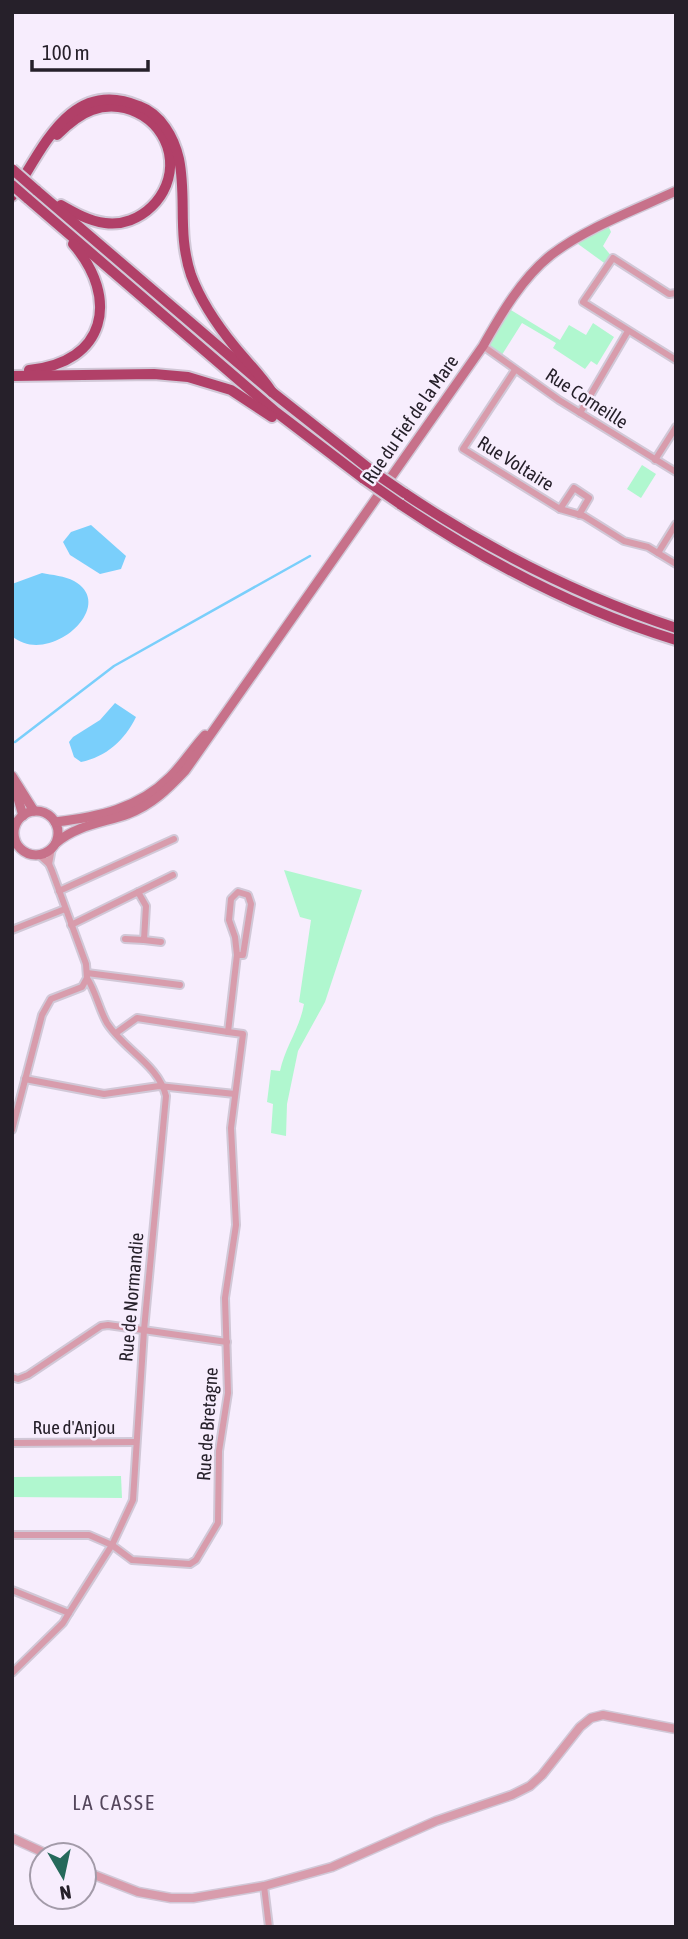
<svg xmlns="http://www.w3.org/2000/svg" width="688" height="1939" font-family="'Asap Condensed',sans-serif">
	<style>
		.green { fill: #b0f7cf }
		.water { fill: #7acffb }
		.lines { fill: none; stroke-linecap: round; stroke-linejoin: round }
		.stream { stroke: #7acffb; stroke-width: 2.5 }
		.minor-casing { stroke: #d1c8d7; stroke-width: 10 }
		.tertiary-casing { stroke: #d1c8d7; stroke-width: 11 }
		.secondary-casing { stroke: #d1c8d7; stroke-width: 12 }
		.trunk-casing { stroke: #d1c8d7; stroke-width: 14 }
		.minor { stroke: #d89cac; stroke-width: 6 }
		.tertiary { stroke: #d89cac; stroke-width: 8 }
		.secondary { stroke: #c7718a; stroke-width: 9 }
		.trunk { stroke: #b14068; stroke-width: 10 }
		.trunk-bridge-casing { stroke: #d1c8d7; stroke-width: 14; stroke-linecap: butt }
		.trunk-bridge { stroke: #b14068; stroke-width: 10 }
		.labels { text-anchor: middle; dominant-baseline: central; stroke-width: 5; stroke-linejoin: round; paint-order: stroke }
		.street-label { font-size: 19px; fill: #26202a; stroke: #f7edfd }
		.neighbourhood-label { font-size: 21px; letter-spacing: 2px; fill: #54465c; stroke: #f7edfd }
	</style>
	<rect width="100%" height="100%" fill="#f7edfd"/>
	<g class="green">
		<polygon points="607,223 611,232 603,246 613,258 607,265 574,241"/>
		<polygon points="506,307 560,340 569,325 586,335 593,323 614,337 597,365 591,361 585,369 553,348 556,343 522,323 500,358 483,346"/>
		<polygon points="642,465 656,474 641,498 627,489"/>
		<path d="M 284,870 L 362,890 L 325,1002 L 298,1051 L 287,1104 L 286,1136 L 271,1133 L 273,1104 L 267,1102 L 271,1070 L 280,1071 C 285,1047 300,1028 304,1004 L 299,1002 L 311,920 L 300,917 Z"/>
		<polygon points="121,1476 122,1498 12,1497 12,1477"/>
	</g>
	<g class="water">
		<polygon points="91,525 126,556 121,569 100,574 70,555 63,542 71,532"/>
		<path d="M 42,573 C 52,575 65,576 74,581 C 119,606 48,668 12,636 L 12,584 Z"/>
		<path d="M 115,703 L 136,717 C 125,740 106,757 81,762 L 74,757 L 69,742 L 73,737 L 100,720 Z"/>
	</g>
	<g class="lines">
		<polyline class="stream" points="15,742 114,666 310,556"/>
		<g class="minor-casing">
			<g id="minor">
				<polyline points="676,293 669,294 613,258 583,302 676,360"/>
				<polyline points="483,346 559,400 676,472"/>
				<polyline points="515,370 463,449 560,509 584,516 624,541 648,547 676,564"/>
				<polyline points="580,413 628,331"/>
				<polyline points="655,460 676,427"/>
				<polyline points="560,509 574,488 589,498 579,515"/>
				<polyline points="658,553 676,524"/>
				<polyline points="49,864 52,848"/>
				<polyline points="59,891 174,839"/>
				<polyline points="71,925 173,875"/>
				<polyline points="12,930 65,909"/>
				<polyline points="125,939 144,940 146,906 138,892"/>
				<polyline points="144,940 161,942"/>
				<polyline points="87,973 180,985"/>
				<polyline points="116,1033 137,1018 228,1032"/>
				<polyline points="25,1079 104,1094 159,1086 235,1094"/>
				<polyline points="12,1130 42,1015 51,999 82,987 87,978 86,964 52,871 49,864 39,855"/>
				<polyline points="12,1377 18,1379 28,1375 101,1326 108,1325 227,1342"/>
				<polyline points="12,1443 136,1442"/>
				<polyline points="12,1535 89,1535 112,1545 132,1560 190,1564 196,1560 218,1523 219,1451 228,1393 225,1298 236,1225 231,1128 243,1034 228,1032 237,955 235,937 229,920 231,899 238,892 248,895 251,904 243,955 237,955"/>
				<polyline points="12,1590 69,1613 63,1623 12,1673"/>
				<path d="M 69,1613 L 112,1545 L 133,1500 L 144,1330 L 166,1096 C 158,1064 124,1050 107,1023 C 99,1009 96,992 87,978"/>
				<polyline points="264,1886 269,1927"/>
			</g>
		</g>
		<g class="tertiary-casing">
			<g id="tertiary">
				<polyline points="12,1838 49,1855"/>
				<polyline points="84,1871 138,1892 171,1898 193,1898 264,1886 332,1867 436,1821 512,1795 530,1786 542,1775 580,1727 591,1718 603,1715 676,1729"/>
			</g>
		</g>
		<g class="secondary-casing">
			<g id="secondary">
				<polyline points="12,776 34,811"/>
				<polyline points="14,784 23,816"/>
				<circle cx="36" cy="833" r="22"/>
				<path d="M 55,822 C 98,817 138,809 170,777 C 183,764 193,748 205,735"/>
				<path d="M 56,843 C 77,825 102,823 128,814 C 152,805 168,789 185,771 L 483,346 C 501,314 522,278 551,255 C 586,228 635,210 676,191"/>
			</g>
		</g>
		<g class="trunk-casing">
			<g id="trunk">
				<path d="M 57,135 C 67,125 78,115 92,110 C 127,97 167,122 170,160 C 173,195 140,228 105,223 C 89,221 75,213 61,205"/>
				<polyline points="36,190 272,392 372,471"/>
				<path d="M 12,196 C 43,149 70,77 139,106 C 161,114 174,137 179,159 C 187,198 177,233 191,275 C 201,302 217,325 235,347 C 248,363 260,374 272,392"/>
				<polyline points="27,198 276,412 364,479"/>
				<path d="M 29,370 C 106,363 120,298 73,244"/>
				<polyline points="12,376 154,374 188,377 231,390 272,417"/>
				<path d="M 404,493 C 489,550 579,596 676,628"/>
				<path d="M 400,504 C 485,561 577,610 676,640"/>
			</g>
		</g>
		<use href="#minor" class="minor"/>
		<use href="#tertiary" class="tertiary"/>
		<use href="#secondary" class="secondary"/>
		<use href="#trunk" class="trunk"/>
		<g class="trunk-bridge-casing">
			<g id="trunk-bridge">
				<polyline points="12,169 36,190"/>
				<polyline points="12,185 27,198"/>
				<polyline points="372,471 404,493"/>
				<polyline points="364,479 400,504"/>
			</g>
		</g>
		<use href="#trunk-bridge" class="trunk-bridge"/>
	</g>
	<g class="labels">
		<g class="street-label">
			<text transform="translate(587 398) rotate(33)">Rue Corneille</text>
			<text transform="translate(410 419) rotate(-55)">Rue du Fief de la Mare</text>
			<text transform="translate(516 463) rotate(32)">Rue Voltaire</text>
			<text transform="translate(131 1297) rotate(-85)">Rue de Normandie</text>
			<text transform="translate(207 1424) rotate(-86)">Rue de Bretagne</text>
			<text x="74" y="1427">Rue d'Anjou</text>
		</g>
		<g class="neighbourhood-label">
			<text x="114" y="1802">LA CASSE</text>
		</g>
	</g>
	<rect width="688" height="1939" fill="none" stroke="#26202a" stroke-width="28"/>
	<g transform="translate(63 1876) rotate(171)"><circle r="33" fill="#f7edfd" stroke="#a39ba9" stroke-width="2"/>
	<path d="M0-5L12 26L0 18L-12 26Z" fill="#25695b"/>
	<text y="-10" font-size="19" font-weight="bold" text-anchor="middle" fill="#26202a">N</text>
	</g>
	<path d="M32 60v10h116v-10" fill="none" stroke="#26202a" stroke-width="3.5"/>
	<text x="42" y="60" font-size="21" fill="#26202a" stroke="#f7edfd" stroke-width="5" paint-order="stroke">100 m</text>
</svg>
